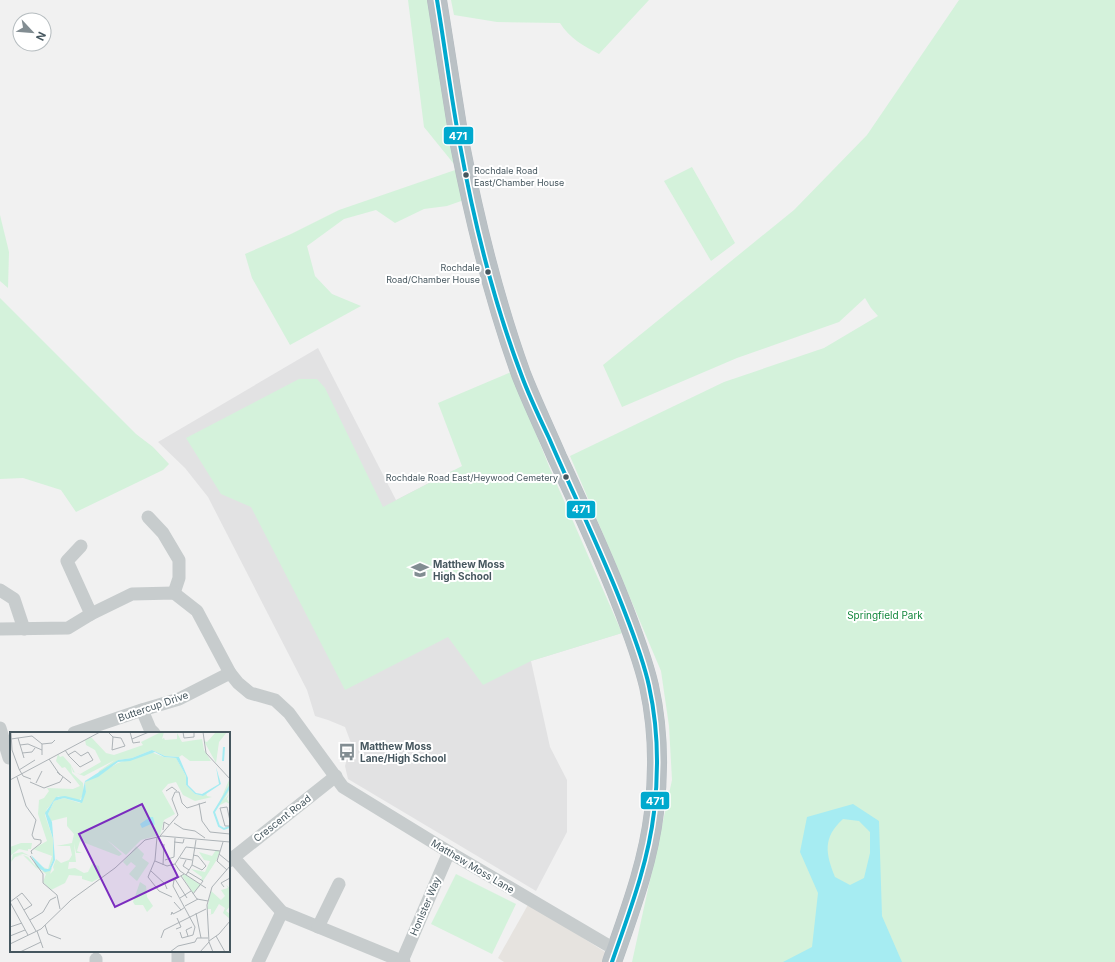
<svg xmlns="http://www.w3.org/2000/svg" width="1115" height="962" font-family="Inter,sans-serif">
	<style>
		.commercial { fill: #e6e3df }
		.education { fill: #e2e2e3 }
		.green { fill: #d4f2db }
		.water { fill: #a6ecf2; fill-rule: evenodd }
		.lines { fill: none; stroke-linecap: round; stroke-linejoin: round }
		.highway-casing { stroke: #b5bcc1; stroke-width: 20 }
		.minor { stroke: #c7cccd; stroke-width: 13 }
		.highway { stroke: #bac1c5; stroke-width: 19 }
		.bus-1-casing { stroke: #fff; stroke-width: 7 }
		.bus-1 { stroke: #00a9ce; stroke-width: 4 }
		.bus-dot { fill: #46575f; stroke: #fff; stroke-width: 1.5 }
		.labels { text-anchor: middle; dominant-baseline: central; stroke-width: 4; stroke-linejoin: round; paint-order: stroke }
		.bus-label { font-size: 9px; fill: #46575f; stroke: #fff; text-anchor: end }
		.poi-label { font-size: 10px; font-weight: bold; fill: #46575f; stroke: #fff; text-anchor: start }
		.park-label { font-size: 10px; fill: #11863b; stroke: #fff }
		.street-label { font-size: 10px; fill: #46575f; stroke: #fff }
		.inset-river { fill: none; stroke: #a6ecf2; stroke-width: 2 }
		.inset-road { fill: none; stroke: #adb3b7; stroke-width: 1 }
		.view { fill: #7b2cbf; fill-opacity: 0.15; stroke: #7b2cbf; stroke-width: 2 }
		.inset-edge { fill: none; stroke: #46575f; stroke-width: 2 }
		.line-badge { stroke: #fff; stroke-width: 1.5 }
		.badge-label { font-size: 11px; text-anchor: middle; font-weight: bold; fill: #fff }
	</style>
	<rect width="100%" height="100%" fill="#f1f1f1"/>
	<polygon class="commercial" points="529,903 605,952 602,962 504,962 498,958"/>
	<polygon class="education" points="318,348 396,500 454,470 622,633 531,661 550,747 567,780 567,832 536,891 348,779 345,766 351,743 345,727 328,720 315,716 307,690 208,497 185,468 158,442"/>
	<g class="green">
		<polygon points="408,0 429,0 464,200 447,206 424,209 395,223 376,210 344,219 307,246 315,276 332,294 361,306 290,345 252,278 245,254 291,234 339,210 458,169 424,127"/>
		<path d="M 451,0 L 649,0 L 599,54 C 584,46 569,38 560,23 L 497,22 L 454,15 Z"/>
		<polygon points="959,0 1115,0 1115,962 632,962 672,780 669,726 661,671 570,456 724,382 824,348 878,316 871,308 865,298 839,322 737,358 622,407 603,365 794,210 867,135"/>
		<polygon points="692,167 735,243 711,261 664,181"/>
		<polygon points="0,215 9,252 8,288 0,281"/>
		<polygon points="0,298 136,434 153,447 169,464 163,470 76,512 61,490 23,478 0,479"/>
		<polygon points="511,372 551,471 622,633 531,661 483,685 448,637 345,690 251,507 221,494 186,438 299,379 317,379 325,388 383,507 462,466 438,403"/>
		<polygon points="456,874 516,904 492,954 431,924"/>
	</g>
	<path class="water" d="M 853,804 L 879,821 L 882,916 L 902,962 L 783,962 L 812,947 L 818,893 L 800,852 L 807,817 ZM 843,819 L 859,821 L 870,832 L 870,853 L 864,878 L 850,885 L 835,877 C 826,854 822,838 843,819 Z"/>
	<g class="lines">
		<g class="highway-casing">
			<path id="highway" d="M 437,0 C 445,48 452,97 460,145 C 475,222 494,299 521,374 C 532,402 545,429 557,457 C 579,504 601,552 620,600 C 631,628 642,657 649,686 C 658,727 659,771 654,812 C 648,864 629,913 612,962"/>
		</g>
		<g class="minor">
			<polyline points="148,517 163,533 179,560 179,578 174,593"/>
			<polyline points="81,546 67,561 91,614"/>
			<polyline points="0,590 14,599 24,629"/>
			<polyline points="0,629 68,628 91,614 132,594 174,593 197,611 230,673 238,683 250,693 275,700 289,713 343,787 449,852 616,950"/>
			<polyline points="142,710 150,729 154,733"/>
			<polyline points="0,728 9,758"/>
			<polyline points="74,733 142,710 179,699 230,673"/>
			<polyline points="233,857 282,912 404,962"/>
			<polyline points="229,861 336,776"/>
			<polyline points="318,927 339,884"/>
			<polyline points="96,959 96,962"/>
			<polyline points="402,961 449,852"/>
			<polyline points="178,962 178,951"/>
			<polyline points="258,962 282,912"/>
		</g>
		<use href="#highway" class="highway"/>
		<g class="bus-1-casing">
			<path id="bus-1" d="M 437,0 C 445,48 451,97 460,145 C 474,222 493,300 521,374 C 529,396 539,417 549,438 C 573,494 600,548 622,605 C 632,631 643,658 649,686 C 658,727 659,770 654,812 C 648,864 629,913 612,962"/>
		</g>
		<use href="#bus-1" class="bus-1"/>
	</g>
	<defs>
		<g id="school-bare" transform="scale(1.38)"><path d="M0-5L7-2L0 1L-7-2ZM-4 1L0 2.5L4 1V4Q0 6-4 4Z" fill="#828d92" stroke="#fff" stroke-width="2.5" paint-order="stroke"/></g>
		<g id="bus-bare" transform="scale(1.38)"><path d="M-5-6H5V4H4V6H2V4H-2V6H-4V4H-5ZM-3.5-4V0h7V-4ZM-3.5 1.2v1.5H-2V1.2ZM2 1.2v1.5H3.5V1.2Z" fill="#828d92" stroke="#fff" stroke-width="2.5" paint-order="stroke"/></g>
	</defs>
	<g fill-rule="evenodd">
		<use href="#school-bare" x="420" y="570"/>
		<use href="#bus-bare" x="347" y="752"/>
	</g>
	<g class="bus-dot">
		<circle cx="466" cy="175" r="3.5"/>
		<circle cx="488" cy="272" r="3.5"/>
		<circle cx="566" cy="477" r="3.5"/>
	</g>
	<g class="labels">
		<g class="bus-label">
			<text x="474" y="170" text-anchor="start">Rochdale Road<tspan x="474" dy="12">East/Chamber House</tspan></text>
			<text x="480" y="267">Rochdale<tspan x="480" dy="12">Road/Chamber House</tspan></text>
			<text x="558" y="477">Rochdale Road East/Heywood Cemetery</text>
		</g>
		<g class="poi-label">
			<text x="433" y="564">Matthew Moss<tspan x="433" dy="12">High School</tspan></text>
			<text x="360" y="746">Matthew Moss<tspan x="360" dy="12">Lane/High School</tspan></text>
		</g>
		<g class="park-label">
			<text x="885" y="615">Springfield Park</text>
		</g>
		<g class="street-label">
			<text transform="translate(153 706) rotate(-19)">Buttercup Drive</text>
			<text transform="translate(282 818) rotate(-38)">Crescent Road</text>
			<text transform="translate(473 866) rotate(31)">Matthew Moss Lane</text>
			<text transform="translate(425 906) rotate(-67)">Honister Way</text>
		</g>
	</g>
	<g transform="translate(10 732)">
		<rect width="220" height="220" fill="#f1f1f1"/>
		<path d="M 151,0 L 154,0 L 152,7 L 154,6 L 155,8 L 167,7 L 167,1 L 172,10 L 192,7 L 194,18 L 201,29 L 180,29 L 172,23 L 169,25 L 155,24 L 142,18 L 122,26 L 108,28 L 88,43 L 89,39 L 105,28 L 74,44 L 63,40 L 61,33 L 65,41 L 70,42 L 91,30 L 85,18 L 76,13 L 75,8 L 81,5 L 96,21 L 104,23 L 133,13 L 131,10 ZM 206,0 L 217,0 L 209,10 L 206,31 L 194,9 L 197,10 ZM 141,20 L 154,25 L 166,26 L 176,44 L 176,53 L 185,62 L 193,64 L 196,61 L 197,64 L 202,65 L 185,69 L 173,63 L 166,50 L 158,52 L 152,59 L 165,82 L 154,88 L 150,103 L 131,108 L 116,123 L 97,108 L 112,122 L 109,124 L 70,109 L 67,119 L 72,121 L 66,121 L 64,111 L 66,130 L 59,130 L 58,137 L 65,136 L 74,141 L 78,140 L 82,132 L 89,134 L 91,145 L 82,150 L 72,147 L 72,144 L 59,143 L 55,151 L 41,158 L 33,150 L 36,142 L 26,135 L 24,130 L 32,139 L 42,136 L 40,142 L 44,138 L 43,135 L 46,127 L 51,131 L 59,128 L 62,123 L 60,114 L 46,114 L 62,111 L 64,102 L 57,94 L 57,85 L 41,89 L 38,82 L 44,69 L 54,66 L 70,71 L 76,60 L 75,50 L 108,31 ZM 48,22 L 50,25 L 53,24 L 61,33 L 62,41 L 73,51 L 74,62 L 69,69 L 48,64 L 37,77 L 35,83 L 43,107 L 43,128 L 39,137 L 37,138 L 30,134 L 38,137 L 42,124 L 23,117 L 37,109 L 28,82 L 29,68 L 34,66 L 39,59 L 37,56 L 63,57 L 70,54 L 55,35 L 52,36 L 46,29 ZM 219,48 L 220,57 L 214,68 L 219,62 L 217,67 L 220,72 L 216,70 L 208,74 ZM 11,111 L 22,111 L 21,117 L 18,117 L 18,119 L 9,117 L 0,124 L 0,115 ZM 126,114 L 134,122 L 132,126 L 139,131 L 127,149 L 119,142 L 126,134 L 121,130 L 117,134 L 113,130 ZM 206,118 L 210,119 L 206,129 L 193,149 L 191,148 L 192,145 L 181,137 L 195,140 L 200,129 L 194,128 L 189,120 L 202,124 ZM 12,120 L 20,124 L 13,122 L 6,124 L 13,123 L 18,125 L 29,139 L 13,123 L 5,125 L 1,130 L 3,122 ZM 174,142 L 191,153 L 183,161 L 172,144 ZM 130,150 L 136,154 L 137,165 L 143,174 L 137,180 L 133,173 L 125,173 L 123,170 ZM 216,153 L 220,156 L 220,174 L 216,179 L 220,182 L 220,187 L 213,181 L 215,176 L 209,172 L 203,182 L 197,183 L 201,182 L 201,177 L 197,177 L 201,159 L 211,168 L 215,164 L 211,158 L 218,156 Z" fill="#d4f2db"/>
		<path d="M 142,18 L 155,24 L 169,25 L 178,46 L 178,53 L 186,61 L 192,62 L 209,52 L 206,35 L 211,52 L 193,64 L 185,62 L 176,53 L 176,44 L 166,26 L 154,25 L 145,20 L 120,29 L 108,30 L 88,45 L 75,50 L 76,60 L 72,71 L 54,66 L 44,69 L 38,82 L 42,90 L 45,128 L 40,139 L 35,140 L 27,135 L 21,123 L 35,137 L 39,137 L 43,128 L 43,107 L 35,81 L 46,65 L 55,64 L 71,68 L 75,49 L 108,28 L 122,26 ZM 140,85 L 143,85 L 145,93 L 141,92 L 132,96 L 130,92 Z" fill="#a6ecf2"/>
		<path class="inset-river" d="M 213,29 L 214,15M 219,95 L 214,97 L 209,94 L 204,80 L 220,54"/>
		<path class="inset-road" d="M 1,0 L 2,18 L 9,37 L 13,44 L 21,47M 98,0 L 103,5 L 111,6 L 115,14 L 102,18 L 103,5M 120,0 L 123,11 L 130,10M 173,0 L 174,6 L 184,5 L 184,0M 193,0 L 196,21 L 220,47M 8,6 L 14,26M 1,7 L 22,4 L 32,12 L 32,23M 122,7 L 139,0M 32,12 L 42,11 L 45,8M 10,13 L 18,12 L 32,18M 55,18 L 59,24 L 70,35 L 83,28 L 78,20 L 71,24 L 65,19 L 58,23M 12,21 L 22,20 L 25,16M 39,27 L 50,43M 9,38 L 25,28M 47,40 L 61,51M 7,45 L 16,74 L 26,88 L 22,103 L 24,107 L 31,108 L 31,111 L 21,119 L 22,122M 0,48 L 90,0M 20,50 L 34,56 L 50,50 L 53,45M 26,51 L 32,39M 156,59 L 162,55 L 167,59M 189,71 L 192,89 L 200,100 L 220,102M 220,89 L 217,75 L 210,76 L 215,94 L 220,94M 164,91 L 173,97 L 185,99 L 195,106M 153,98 L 154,90 L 159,93M 150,104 L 168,83 L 162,67 L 165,60 L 169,60 L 172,71 L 177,76 L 196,70M 147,105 L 145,128 L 138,145 L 149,159 L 162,165M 164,110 L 173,111 L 174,107M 213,110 L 207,129 L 217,138M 209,122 L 220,131M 20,124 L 33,142 L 33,151 L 47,163 L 50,177M 170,126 L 182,128M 155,128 L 164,125 L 165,106M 176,128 L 173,134 L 179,138M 145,129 L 157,134 L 165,132 L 176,115 L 210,119M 165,132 L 170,139 L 196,156M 153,133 L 154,112M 182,133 L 192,138 L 196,134 L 188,124 L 183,123M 141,139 L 155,152 L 157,157M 178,140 L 193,149 L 183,162M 174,142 L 164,148 L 163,154 L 185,195M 176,143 L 182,133 L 186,108M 171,144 L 187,167 L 198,169M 165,147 L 177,166M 214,155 L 211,151 L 220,146M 7,166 L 26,199M 170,166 L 181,159M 0,170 L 12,161 L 22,173 L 14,178M 0,170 L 18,203M 164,170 L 171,178 L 175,175M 175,174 L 188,167M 186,181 L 191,206M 161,183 L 162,180 L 163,182 L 171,178M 20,188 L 33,180 L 40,168 L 46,165M 35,193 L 38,202 L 51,207M 0,195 L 12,191M 166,197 L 171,195 L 167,186M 27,199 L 33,216M 170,200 L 172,206 L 183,203 L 185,195M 0,204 L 15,198M 178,204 L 176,198 L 182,195M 206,204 L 215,220M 151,206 L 154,198 L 196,177M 199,209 L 209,202 L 220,189M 0,212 L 31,197 L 61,168 L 105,136 L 135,108 L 152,104 L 220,110M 10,220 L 31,210M 160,220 L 168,214 L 185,210 L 187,206 L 198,206M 190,220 L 199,210M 203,220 L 199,210 L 197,173 L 202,155 L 220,134"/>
		<path class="view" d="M 132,72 L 168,145 L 105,175 L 69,102 Z"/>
		<rect width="220" height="220" class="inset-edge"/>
	</g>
	<g class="line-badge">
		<rect x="443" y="126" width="31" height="19" rx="4" fill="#00a9ce"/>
		<rect x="566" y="500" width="30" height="19" rx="4" fill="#00a9ce"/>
		<rect x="640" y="791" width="30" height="19" rx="4" fill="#00a9ce"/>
	</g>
	<g class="badge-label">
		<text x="458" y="140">471</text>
		<text x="581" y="513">471</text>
		<text x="655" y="805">471</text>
	</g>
	<g transform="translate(32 32) rotate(116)"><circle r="19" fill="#ffffff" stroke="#b5bcbf"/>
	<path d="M0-3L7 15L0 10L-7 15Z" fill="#828d92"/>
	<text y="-6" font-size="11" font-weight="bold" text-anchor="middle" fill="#46575f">N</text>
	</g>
</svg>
